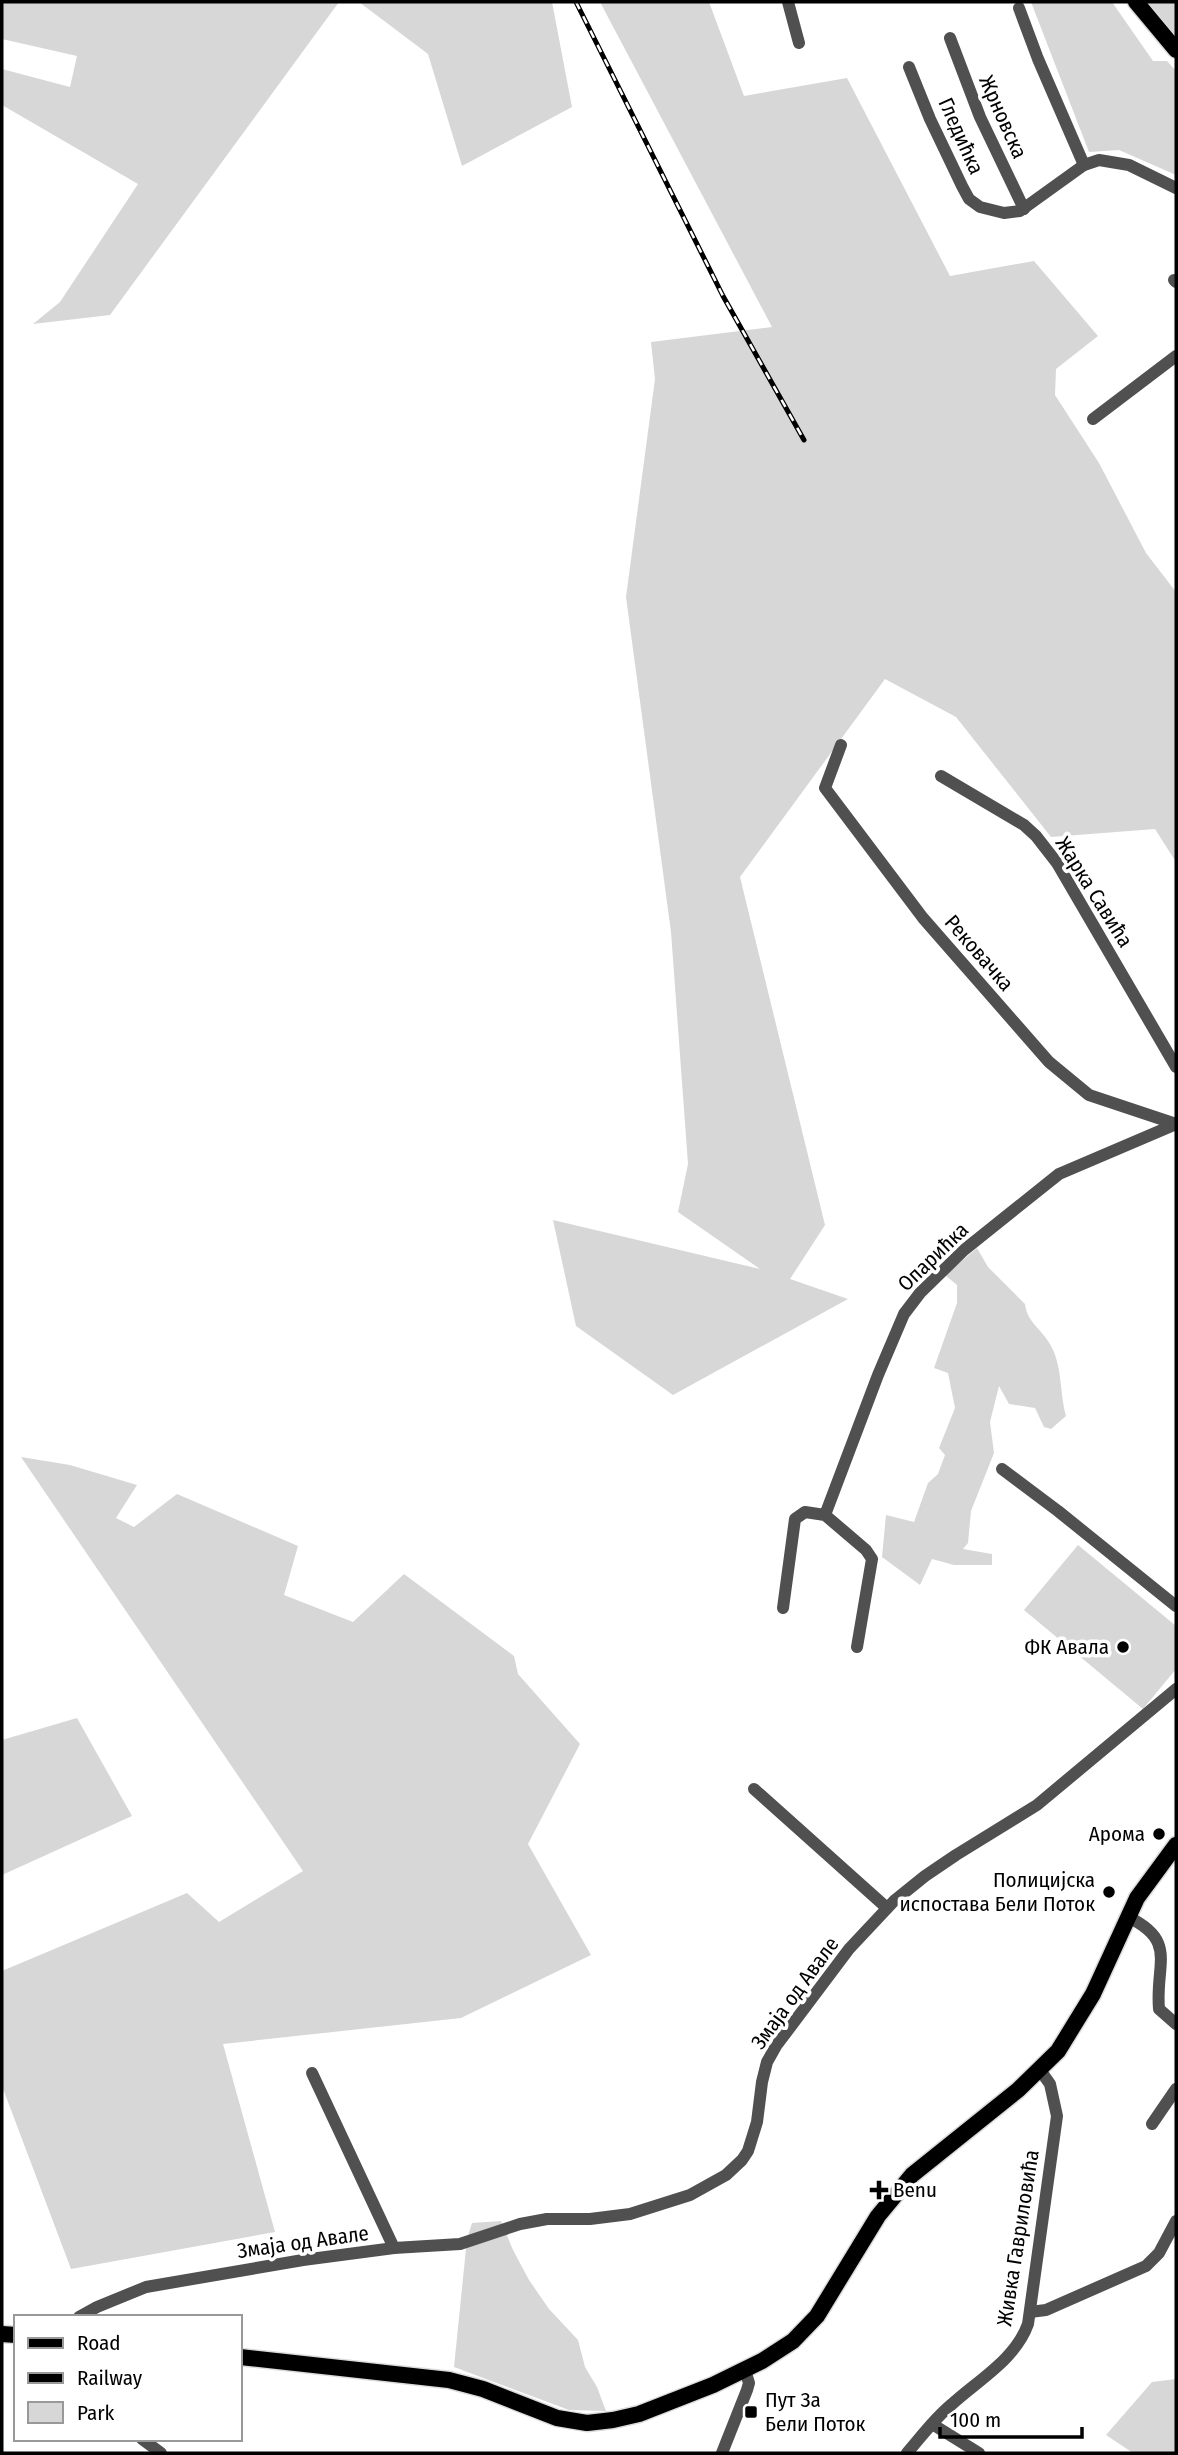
<svg xmlns="http://www.w3.org/2000/svg" width="1178" height="2455" font-family="'Fira Sans Condensed',sans-serif">
	<style>
		.green { fill: #d7d7d7 }
		.lines { fill: none; stroke-linecap: round; stroke-linejoin: round }
		.major-casing { stroke: #dbdbdb; stroke-width: 19 }
		.minor { stroke: #505050; stroke-width: 12 }
		.major { stroke: #000; stroke-width: 16 }
		.rail-casing { stroke: #000; stroke-width: 5 }
		.rail { stroke: #fff; stroke-width: 2.5; stroke-dasharray: 8; stroke-linecap: butt }
		.poi-dot { fill: #000; stroke: #fff; stroke-width: 2.5 }
		.labels { text-anchor: middle; dominant-baseline: central; stroke-width: 7; stroke-linejoin: round; paint-order: stroke }
		.street-label { font-size: 21px; fill: #000; stroke: #fff }
		.poi-label { font-size: 21px; fill: #000; stroke: #fff; text-anchor: end }
	</style>
	<rect width="100%" height="100%" fill="#fff"/>
	<g class="green">
		<polygon points="2,2 339,2 110,315 33,324 60,302 138,184 2,105 2,69 70,87 77,56 2,39"/>
		<polygon points="359,2 552,2 572,107 462,166 428,54"/>
		<polygon points="600,2 709,2 744,96 847,78 950,276 1034,261 1098,336 1056,369 1055,395 1099,463 1146,553 1176,592 1176,862 1155,829 1051,837 956,717 885,679 740,877 825,1225 790,1279 848,1299 673,1395 576,1326 553,1220 760,1269 678,1212 688,1164 671,932 626,597 655,379 651,342 772,327"/>
		<polygon points="1031,2 1112,2 1153,61 1167,61 1176,71 1176,175 1119,150 1089,152"/>
		<polygon points="1146,2 1176,2 1176,36"/>
		<path d="M 977,1248 L 988,1267 L 1025,1304 C 1027,1321 1038,1326 1048,1341 C 1063,1363 1059,1390 1066,1416 L 1051,1429 L 1044,1427 L 1035,1408 L 1009,1404 L 999,1386 L 990,1422 L 994,1453 L 971,1511 L 968,1543 L 963,1549 L 992,1554 L 992,1565 L 954,1565 L 932,1559 L 920,1585 L 882,1557 L 886,1515 L 914,1522 L 928,1483 L 938,1474 L 945,1455 L 939,1448 L 955,1408 L 948,1373 L 934,1368 L 957,1303 L 957,1285 L 945,1275 Z"/>
		<polygon points="21,1457 70,1465 137,1485 116,1518 134,1527 177,1494 298,1546 284,1595 353,1622 404,1574 514,1656 518,1674 580,1744 528,1844 591,1955 461,2018 223,2044 275,2232 71,2269 2,2086 2,1971 187,1893 219,1922 303,1871"/>
		<polygon points="1078,1545 1176,1626 1176,1669 1143,1709 1024,1610"/>
		<polygon points="77,1718 132,1816 2,1875 2,1740"/>
		<polygon points="501,2221 513,2250 529,2280 549,2309 578,2340 585,2367 597,2387 606,2411 569,2410 454,2367 467,2239 472,2223"/>
		<polygon points="1176,2379 1176,2453 1133,2453 1106,2435 1152,2382"/>
	</g>
	<g class="lines">
		<g class="major-casing">
			<g id="major">
				<polyline points="1136,2 1176,50"/>
				<polyline points="2,2334 16,2335"/>
				<polyline points="240,2357 449,2380 483,2389 557,2418 587,2423 613,2420 639,2414 713,2385 762,2361 793,2341 817,2316 878,2216 912,2175 1018,2090 1058,2051 1093,1994 1137,1898 1176,1845"/>
			</g>
		</g>
		<g class="minor">
			<polyline points="788,2 799,43"/>
			<polyline points="1019,8 1038,59 1084,165"/>
			<polyline points="950,38 980,117 1024,209"/>
			<polyline points="909,67 930,119 962,186 969,199 980,207 1004,213 1020,211 1084,165 1099,160 1129,165 1176,188"/>
			<polyline points="1174,280 1176,282"/>
			<polyline points="1093,419 1176,356"/>
			<polyline points="841,745 825,788 923,918 1049,1062 1089,1095 1176,1124"/>
			<polyline points="941,776 1024,825 1036,836 1057,863 1176,1067"/>
			<polyline points="1002,1469 1058,1511 1176,1606"/>
			<polyline points="825,1515 878,1375 904,1314 920,1293 964,1250 1059,1174 1176,1124"/>
			<polyline points="783,1608 795,1519 805,1512 825,1515 866,1550 872,1559 857,1647"/>
			<polyline points="754,1789 887,1908"/>
			<path d="M 1128,1917 C 1178,1941 1155,1964 1159,2009 L 1176,2024"/>
			<polyline points="312,2073 394,2248"/>
			<polyline points="1152,2124 1176,2089"/>
			<polyline points="1030,2312 1046,2310 1146,2266 1159,2253 1176,2221"/>
			<polyline points="79,2317 97,2307 146,2287 303,2260 394,2248 460,2244 520,2224 547,2219 590,2219 630,2214 690,2195 726,2175 742,2160 748,2151 757,2122 762,2082 767,2062 776,2046 849,1949 894,1901 925,1876 956,1855 1037,1805 1176,1689"/>
			<polyline points="932,2424 979,2453"/>
			<polyline points="142,2439 161,2453"/>
			<polyline points="722,2453 747,2390 749,2383 745,2370"/>
			<path d="M 907,2453 C 921,2437 934,2419 951,2405 C 978,2380 1015,2360 1028,2324 L 1057,2116 L 1050,2084 L 1040,2070"/>
		</g>
		<use href="#major" class="major"/>
		<g class="rail-casing">
			<polyline id="rail" points="576,2 723,296 804,440"/>
		</g>
		<use href="#rail" class="rail"/>
	</g>
	<g class="poi-dot">
		<circle cx="1123" cy="1647" r="7"/>
		<circle cx="1159" cy="1834" r="7"/>
		<circle cx="1109" cy="1892" r="7"/>
		<path d="M875.5 2179.5h7v7h7v7h-7v7h-7v-7h-7v-7h7z"/>
		<rect x="744" y="2405" width="14" height="14" rx="3.5"/>
	</g>
	<g class="labels">
		<g class="street-label">
			<text transform="translate(1003 117) rotate(66)">Жрновска</text>
			<text transform="translate(961 136) rotate(66)">Гледићка</text>
			<text transform="translate(1094 892) rotate(58)">Жарка Савића</text>
			<text transform="translate(979 953) rotate(49)">Рековачка</text>
			<text transform="translate(933 1257) rotate(-44)">Опарићка</text>
			<text transform="translate(795 1993) rotate(-54)">Змаја од Авале</text>
			<text transform="translate(1018 2238) rotate(-81)">Живка Гавриловића</text>
			<text transform="translate(303 2242) rotate(-8)">Змаја од Авале</text>
		</g>
		<g class="poi-label">
			<text x="1109" y="1647">ФК Авала</text>
			<text x="1145" y="1834">Арома</text>
			<text x="1095" y="1880">Полицијска<tspan x="1095" dy="24">испостава Бели Поток</tspan></text>
			<text x="893" y="2190" text-anchor="start">Benu</text>
			<text x="765" y="2400" text-anchor="start">Пут За<tspan x="765" dy="24">Бели Поток</tspan></text>
		</g>
	</g>
	<rect width="1178" height="2455" fill="none" stroke="#000000" stroke-width="7"/>
	<rect x="14" y="2315" width="228" height="126" fill="#ffffff" stroke="#999999" stroke-width="2"/>
	<rect x="28" y="2338" width="35" height="10" fill="#000000" stroke="#999999" stroke-width="2"/>
	<text x="77" y="2350" font-size="21" fill="#000000">Road</text>
	<rect x="28" y="2373" width="35" height="10" fill="#000000" stroke="#999999" stroke-width="2"/>
	<text x="77" y="2385" font-size="21" fill="#000000">Railway</text>
	<rect x="28" y="2402" width="35" height="21" fill="#d7d7d7" stroke="#999999" stroke-width="2"/>
	<text x="77" y="2420" font-size="21" fill="#000000">Park</text>
	<path d="M940 2427v10h142v-10" fill="none" stroke="#000000" stroke-width="3.5"/>
	<text x="950" y="2427" font-size="21" fill="#000000" stroke="#ffffff" stroke-width="5" paint-order="stroke">100 m</text>
</svg>
